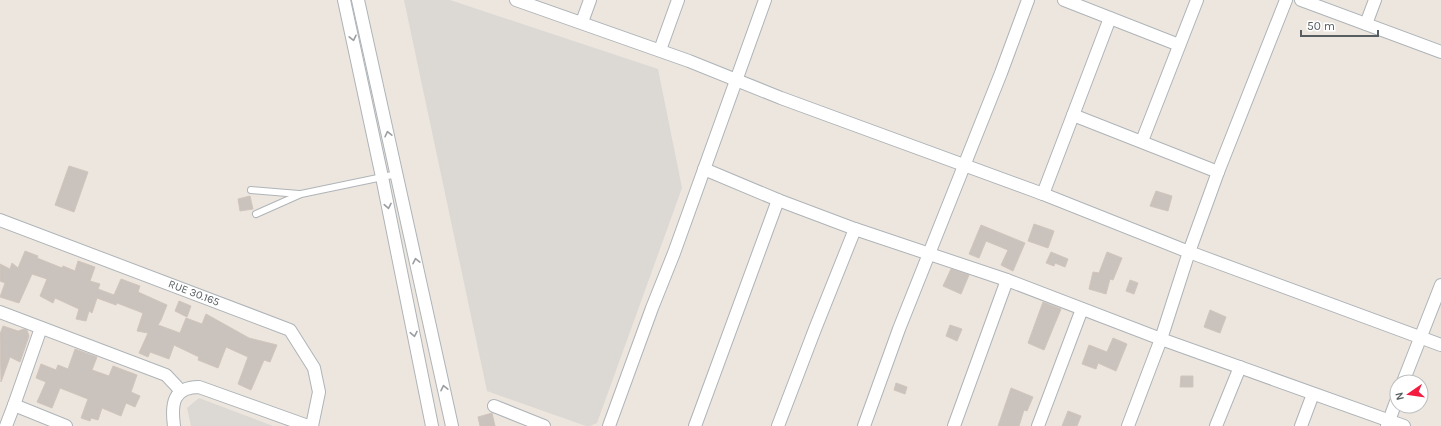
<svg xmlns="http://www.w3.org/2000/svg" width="1441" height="426" font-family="Karla,sans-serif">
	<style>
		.industrial { fill: #dcd8d3 }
		.building { fill: #c9c2bd; stroke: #d1c5bc }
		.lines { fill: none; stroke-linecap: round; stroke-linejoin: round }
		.service-casing { stroke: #afb4b8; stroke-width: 8 }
		.minor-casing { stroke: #afb4b8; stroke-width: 14 }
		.service { stroke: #fff; stroke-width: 6 }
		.minor { stroke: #fff; stroke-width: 12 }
		.oneway { stroke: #9a9ea0 }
		.labels { text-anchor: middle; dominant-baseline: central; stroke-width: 3; stroke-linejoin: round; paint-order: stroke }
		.street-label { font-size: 11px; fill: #575e61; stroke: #fff }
	</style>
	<rect width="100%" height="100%" fill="#ece6de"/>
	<g class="industrial">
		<polygon points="404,0 450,0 658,69 682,188 597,423 590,426 586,426 487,391"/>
		<polygon points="199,398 273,426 191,426 187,408"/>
	</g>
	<g class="building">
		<polygon points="69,166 88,172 74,212 55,205"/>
		<polygon points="1156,191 1172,196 1168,211 1150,206"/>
		<polygon points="250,196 253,209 240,211 238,199"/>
		<polygon points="1034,224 1054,231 1048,248 1028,241"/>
		<polygon points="981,225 1025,243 1013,271 1001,265 1008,250 986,241 979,258 969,254"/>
		<polygon points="25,251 38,256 37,258 62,268 63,266 75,271 78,261 95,267 90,281 100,284 98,289 114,295 121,279 140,286 138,292 167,305 161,320 158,325 180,333 186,318 202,324 206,314 249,338 277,345 270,362 264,360 251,390 238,384 248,357 226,347 218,368 198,360 199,357 174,345 169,359 150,352 148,357 139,353 148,333 137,331 143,313 117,303 116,305 97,298 92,313 89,311 86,321 76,319 79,309 55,298 53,303 40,296 47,279 32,274 19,303 0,297 5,283 0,281 0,264 10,269 12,263 18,268"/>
		<polygon points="1051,252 1068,259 1065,267 1055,263 1054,266 1046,263"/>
		<polygon points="1107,252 1122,258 1113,280 1110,279 1106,294 1089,289 1093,272 1099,273"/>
		<polygon points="951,269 969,275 961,294 943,286"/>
		<polygon points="1130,280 1138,283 1134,294 1126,291"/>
		<polygon points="179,301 191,306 187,317 175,311"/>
		<polygon points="1043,302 1061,309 1044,350 1028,343"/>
		<polygon points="1210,310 1226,317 1220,333 1204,327"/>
		<polygon points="950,325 962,329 957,341 946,336"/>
		<polygon points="3,326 18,331 24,329 27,330 29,336 20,362 10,357 1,382 0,334"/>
		<polygon points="1113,338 1127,344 1116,371 1098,363 1096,369 1082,364 1089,345 1107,352"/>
		<polygon points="75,349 97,357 92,370 109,376 113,366 137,375 131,392 140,396 135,407 126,403 121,416 102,408 98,420 91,418 90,421 81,418 88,399 60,388 52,408 37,402 46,382 36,378 41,364 56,370 58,365 68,369"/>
		<polygon points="1181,376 1193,376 1193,387 1180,387"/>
		<polygon points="896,383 907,387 905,394 894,390"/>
		<polygon points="1011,388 1033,397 1027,411 1024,410 1019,426 998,426"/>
		<polygon points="1068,411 1081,416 1077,426 1062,426"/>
		<polygon points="492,413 495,426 480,426 478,417"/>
	</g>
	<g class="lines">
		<g class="service-casing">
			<g id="service">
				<polyline points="251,190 299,194"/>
				<polyline points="256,214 301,194 397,174"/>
			</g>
		</g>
		<g class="minor-casing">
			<g id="minor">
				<polyline points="344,0 382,177 432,426"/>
				<polyline points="358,0 452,426"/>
				<polyline points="516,0 689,61 781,98 1043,194 1189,252 1441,345"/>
				<polyline points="1064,0 1179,45"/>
				<polyline points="1301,0 1441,52"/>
				<polyline points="582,22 590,0"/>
				<polyline points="1366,24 1375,0"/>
				<polyline points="660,50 678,0"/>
				<polyline points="1073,115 1218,172"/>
				<polyline points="1142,141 1197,0"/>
				<polyline points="704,169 778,200 855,229 1007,280 1161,339 1404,426"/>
				<polyline points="1043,194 1110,18"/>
				<polyline points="0,220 290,330 314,368 319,392 312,426"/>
				<polyline points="0,312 166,375 181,391"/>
				<polyline points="1403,382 1441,285"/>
				<polyline points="14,405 66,426"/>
				<polyline points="494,406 544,426"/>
				<polyline points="6,426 14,405 41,328"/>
				<path d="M 174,426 C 171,404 173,387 199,387 L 308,426"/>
				<polyline points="609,426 652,308 674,253 765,0"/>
				<polyline points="695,426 778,200"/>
				<polyline points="778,426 815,329 855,229"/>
				<polyline points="864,426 899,329 1001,73 1028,0"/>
				<polyline points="954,426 1007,280"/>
				<polyline points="1038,426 1082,309"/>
				<polyline points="1128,426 1161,339 1189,252 1218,172 1286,0"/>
				<polyline points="1216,426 1240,367"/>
				<polyline points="1301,426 1313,394"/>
				<polyline points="1387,426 1397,399"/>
			</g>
		</g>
		<use href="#service" class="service"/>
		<use href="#minor" class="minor"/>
	</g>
	<defs><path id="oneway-chevron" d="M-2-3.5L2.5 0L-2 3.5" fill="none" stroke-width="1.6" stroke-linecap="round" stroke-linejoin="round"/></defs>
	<g class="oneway">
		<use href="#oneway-chevron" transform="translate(353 38) rotate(78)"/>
		<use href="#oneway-chevron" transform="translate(388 134) rotate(-103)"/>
		<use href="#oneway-chevron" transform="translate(388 206) rotate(79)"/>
		<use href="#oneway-chevron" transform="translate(416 261) rotate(-102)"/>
		<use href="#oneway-chevron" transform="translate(414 334) rotate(79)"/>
		<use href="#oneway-chevron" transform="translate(444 388) rotate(-102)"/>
	</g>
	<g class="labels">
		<g class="street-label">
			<text transform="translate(194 293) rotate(21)">RUE 30.165</text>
		</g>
	</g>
	<g transform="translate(1409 394) rotate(257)"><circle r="19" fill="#ffffff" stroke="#bcbfc0"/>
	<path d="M0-3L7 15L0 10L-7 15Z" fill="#f51b40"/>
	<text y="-6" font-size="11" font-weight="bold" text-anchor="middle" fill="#575e61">N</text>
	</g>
	<path d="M1301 30v6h77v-6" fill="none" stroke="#575e61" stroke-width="2"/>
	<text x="1307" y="30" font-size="12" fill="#575e61" stroke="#ffffff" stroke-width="3" paint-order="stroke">50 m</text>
</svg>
